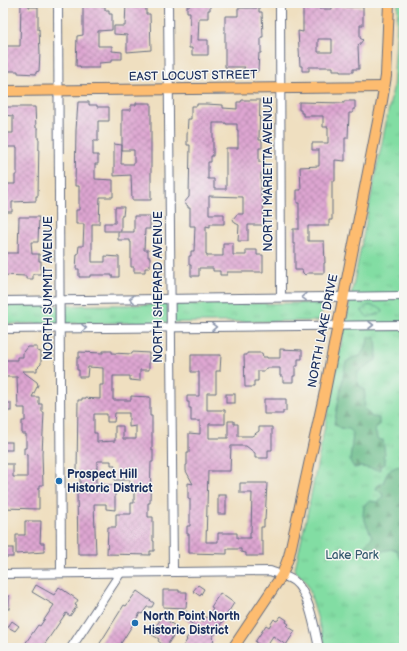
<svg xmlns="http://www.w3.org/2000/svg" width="407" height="651" font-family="'Balsamiq Sans',sans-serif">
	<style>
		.grass { fill: url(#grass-tufts); stroke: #4e8680 }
		.forest { fill: url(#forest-firs); stroke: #427674 }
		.garden { fill: url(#garden-dots); stroke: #4e8680 }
		.building { fill: url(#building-cross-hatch); fill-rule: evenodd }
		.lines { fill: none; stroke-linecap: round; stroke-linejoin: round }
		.minor-casing { stroke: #656d80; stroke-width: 10 }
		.major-casing { stroke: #656d80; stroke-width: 12 }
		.minor { stroke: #fff; stroke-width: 8 }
		.major { stroke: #fdbc6f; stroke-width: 10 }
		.oneway { stroke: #8d97ae }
		.poi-dot { fill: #1f6fb2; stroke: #f6f6f2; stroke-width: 1.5 }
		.labels { text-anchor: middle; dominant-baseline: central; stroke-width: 3; stroke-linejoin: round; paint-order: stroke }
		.street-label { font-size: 12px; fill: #1b2f5e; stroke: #f6f6f2 }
		.poi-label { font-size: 12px; font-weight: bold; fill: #1b2f5e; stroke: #f6f6f2; text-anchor: start }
		.park-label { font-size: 12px; fill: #355a6f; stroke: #f6f6f2 }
	</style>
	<defs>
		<pattern id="grass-tufts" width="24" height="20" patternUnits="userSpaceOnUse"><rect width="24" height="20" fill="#82dda3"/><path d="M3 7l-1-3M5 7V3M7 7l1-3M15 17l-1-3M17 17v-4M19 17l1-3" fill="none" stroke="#70be8f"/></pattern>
		<pattern id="forest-firs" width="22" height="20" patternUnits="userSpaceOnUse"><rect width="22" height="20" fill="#69bc89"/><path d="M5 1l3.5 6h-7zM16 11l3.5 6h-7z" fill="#569973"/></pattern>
		<pattern id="garden-dots" width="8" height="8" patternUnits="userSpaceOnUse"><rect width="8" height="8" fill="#82dda3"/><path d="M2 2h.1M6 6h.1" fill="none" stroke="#70be8f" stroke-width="1.8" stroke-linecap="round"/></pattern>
		<pattern id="building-cross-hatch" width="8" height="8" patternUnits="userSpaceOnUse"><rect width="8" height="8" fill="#dea6d1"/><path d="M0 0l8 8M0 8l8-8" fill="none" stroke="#b388ad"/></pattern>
	</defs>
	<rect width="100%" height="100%" fill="#f6f6f2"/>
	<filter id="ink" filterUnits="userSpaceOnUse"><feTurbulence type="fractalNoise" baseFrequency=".025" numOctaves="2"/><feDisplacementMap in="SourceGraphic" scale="8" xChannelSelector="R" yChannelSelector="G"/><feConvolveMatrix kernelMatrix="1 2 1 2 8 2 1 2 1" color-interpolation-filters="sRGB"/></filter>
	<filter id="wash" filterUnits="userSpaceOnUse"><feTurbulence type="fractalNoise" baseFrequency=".012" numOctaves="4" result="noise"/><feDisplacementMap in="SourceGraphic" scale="16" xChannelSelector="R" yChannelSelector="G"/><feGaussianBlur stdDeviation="0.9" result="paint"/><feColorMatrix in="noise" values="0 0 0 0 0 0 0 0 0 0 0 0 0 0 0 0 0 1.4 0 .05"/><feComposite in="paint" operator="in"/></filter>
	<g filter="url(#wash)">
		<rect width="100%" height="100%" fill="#efdfc0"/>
		<g class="grass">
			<polygon points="398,3 404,3 404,648 326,648 309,589 305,580 296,572 295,568 307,515 393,88"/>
			<polygon points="317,303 322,304 323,306 320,320 317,321 3,324 3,306"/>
		</g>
		<g class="forest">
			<path d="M 368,337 L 376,337 L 377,352 L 376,360 L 358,372 C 357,380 357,385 364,389 L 365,396 L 364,408 L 372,417 L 379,418 L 379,425 L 375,430 L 377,439 L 383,440 L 385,454 L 383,456 L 385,459 L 385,464 L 380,466 L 380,470 L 361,467 L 354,468 L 350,461 L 353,433 L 349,429 L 340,428 L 334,424 L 346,362 L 352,358 L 360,356 L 367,345 Z"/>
			<path d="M 400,465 L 404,469 L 404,493 L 402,494 L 401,500 L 404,502 L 404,561 C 399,559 398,555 397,550 C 388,548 382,551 375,556 L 368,549 L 366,543 L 370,540 L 372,537 L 363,516 L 364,505 L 370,501 L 378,502 L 383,498 L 382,493 L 376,489 L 378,485 L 383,483 L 388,471 Z"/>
		</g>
		<polygon class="garden" points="369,305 381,308 383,310 382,313 368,317 362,312 362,310"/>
		<g id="blocks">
			<g class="building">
				<polygon points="21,3 29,3 29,7 38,7 38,30 39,29 40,53 39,71 36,72 36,74 18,73 18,71 3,71 3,50 5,50 5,46 20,46"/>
				<polygon points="83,3 96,3 96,6 105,6 105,10 109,10 109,14 112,14 112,30 98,31 98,46 112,46 112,51 122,52 122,59 112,59 112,62 99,63 99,68 80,68 80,66 76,66 77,36 83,35"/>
				<polygon points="126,3 146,3 146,14 150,14 151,50 127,52 127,35 114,34 114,26 125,26"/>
				<polygon points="190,3 210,3 210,10 208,10 208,18 199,18 198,40 208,40 208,55 192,55 192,48 189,48 190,12 187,12 187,6 190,6"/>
				<path d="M 303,3 L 319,3 L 319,9 L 332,9 L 332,3 L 341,3 L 341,7 L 363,7 L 363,25 L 360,25 L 360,38 L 363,40 L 358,46 L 359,69 L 353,69 L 353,72 L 340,72 L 340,70 L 333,70 L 333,67 L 309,67 L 309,71 L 302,71 L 302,66 L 300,66 L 298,31 L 303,32 ZM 318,39 L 332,39 L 332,52 L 318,52 Z"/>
				<polygon points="238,8 259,8 259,12 262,12 263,37 261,37 261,53 259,53 258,71 253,72 253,73 240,74 245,67 225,67 225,16 238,16"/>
				<path d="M 242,100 L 260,100 L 259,140 L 262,140 L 262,148 L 259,148 L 259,162 L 263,162 L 263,173 L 261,173 L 261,198 L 263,198 L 264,225 L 248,225 L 248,241 L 238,241 L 239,225 L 235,223 L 233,219 L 237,214 L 243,214 L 243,197 L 209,196 L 209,214 L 224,214 L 224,224 L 210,224 L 210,227 L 206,226 L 206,254 L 207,254 L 207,256 L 223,256 L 223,243 L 233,243 L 233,255 L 246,255 L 246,250 L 257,250 L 257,255 L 263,255 L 263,272 L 227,272 L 227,275 L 220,275 L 220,271 L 213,271 L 213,268 L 199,268 L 199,276 L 191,276 L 191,265 L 189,265 L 189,256 L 191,256 L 191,251 L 194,251 L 195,226 L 190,226 L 190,208 L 188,208 L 188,206 L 184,203 L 189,197 L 190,145 L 187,145 L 187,136 L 188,119 L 191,119 L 191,106 L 197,106 L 197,104 L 206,104 L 223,105 L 223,108 L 237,109 L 237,102 L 241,102 ZM 213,123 L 226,123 L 226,124 L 237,124 L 237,130 L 238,130 L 238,148 L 226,148 L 226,189 L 214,189 L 214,179 L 208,179 L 208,162 L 211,162 L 211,156 L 213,156 Z"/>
				<polygon points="344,101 355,101 355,109 353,109 353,113 349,113 348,138 345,138 345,161 335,160 335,181 332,181 332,220 329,220 329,226 308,226 308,241 324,241 325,263 324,263 324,273 308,273 305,275 303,273 302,270 295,270 295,244 293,244 293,229 299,229 299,203 297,203 297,190 301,190 300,167 319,166 319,150 312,150 312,143 328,143 328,127 323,127 323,116 303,116 303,113 301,113 301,110 299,110 299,102 344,103"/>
				<polygon points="78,102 89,102 89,105 97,105 97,107 109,107 109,121 98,121 98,141 93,141 93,155 98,155 98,164 95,164 95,179 113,180 113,197 100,197 99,224 92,224 92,262 105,262 105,256 119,257 119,277 112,277 112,275 90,275 90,277 79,277 79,269 76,269 77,254 78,254 79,246 83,246 84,224 76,224 76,210 79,210 79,186 75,186 76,130"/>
				<polygon points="136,103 151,103 151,200 132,200 131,175 114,176 114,144 122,145 121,164 134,164 134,150 122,150 122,110 131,110 131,105 136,105"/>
				<polygon points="7,107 35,107 36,128 38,128 38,139 39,139 38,196 36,196 36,201 12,202 12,212 3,212 3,184 15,184 15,175 17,175 17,147 3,147 3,133 13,133 13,116 3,115 3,108 7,108"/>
				<polygon points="115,207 124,207 123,216 121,216 121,231 104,231 104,223 115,223"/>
				<polygon points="134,216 150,216 150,229 145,229 144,250 148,250 148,257 150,257 150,268 145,268 145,272 134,272 134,267 131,267 131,242 130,242 130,240 118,240 118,232 134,232"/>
				<polygon points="19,217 39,217 38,242 31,242 32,254 39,254 39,261 41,261 41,274 33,274 33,279 26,279 26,276 3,275 4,253 18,253"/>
				<polygon points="27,347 37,347 37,351 41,352 41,364 37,368 37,371 22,371 37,382 38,385 32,397 39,397 39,404 42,404 42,412 44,412 42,454 43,485 40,485 40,488 39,488 39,509 3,508 3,464 13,464 13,477 27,477 27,455 24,454 24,448 26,448 26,434 22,434 22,421 25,421 25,408 18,408 17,377 3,377 3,360 17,360 17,357 23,357 23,352"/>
				<polygon points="280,349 302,350 302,359 298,359 298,366 295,366 295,376 293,376 293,382 283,382 283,376 280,376 280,368 266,368 264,371 258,371 258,381 254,381 254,387 245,387 244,355 247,355 247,353 262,353 263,357 267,357 267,358 280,358"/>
				<path d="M 103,351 L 112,351 L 112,353 L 132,354 L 132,352 L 149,353 L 149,370 L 140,370 L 140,381 L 130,380 L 130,376 L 113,376 L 113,400 L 131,400 L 131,396 L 150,397 L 150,416 L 152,416 L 152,450 L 153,450 L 153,462 L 151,462 L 150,503 L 148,503 L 148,517 L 153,517 L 153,541 L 154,541 L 154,551 L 150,551 L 150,555 L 107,554 L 108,527 L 116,527 L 116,514 L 131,514 L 131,503 L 134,503 L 134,489 L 130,488 L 130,480 L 115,480 L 115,465 L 111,465 L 111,461 L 97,461 L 97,468 L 96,468 L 96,485 L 115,485 L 115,510 L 106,509 L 106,504 L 94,504 L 96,554 L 78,554 L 77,492 L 80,492 L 80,472 L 77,472 L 78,400 L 82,400 L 82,398 L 100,399 L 100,385 L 103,385 L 103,368 L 88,367 L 87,377 L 79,377 L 79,370 L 77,370 L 77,358 L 79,358 L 79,352 L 103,353 ZM 115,413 L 129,413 L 129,427 L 136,426 L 136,439 L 123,439 L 123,426 L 115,426 L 115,441 L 97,442 L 97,433 L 94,433 L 94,414 L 107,414 L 107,422 L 114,422 Z"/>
				<polygon points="191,355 221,355 220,371 216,371 216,393 207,393 207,410 225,410 225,424 209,424 209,438 228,438 228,421 234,421 234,424 238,424 238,436 252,436 259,431 259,427 272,427 272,450 268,450 268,458 255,458 255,453 246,446 231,446 230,471 208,471 206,542 218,542 218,533 237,533 237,538 250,538 250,532 251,532 252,493 240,493 240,483 267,483 265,520 264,520 264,527 261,527 261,542 263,542 263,556 246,556 246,553 241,552 241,549 227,549 227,554 189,553 189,534 187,534 187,526 190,526 190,499 188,499 188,483 193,484 186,471 186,465 187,465 187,453 189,453 189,433 200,434 200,421 191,421 191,408 189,408 189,402 187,402 187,396 199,396 199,372 191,372"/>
				<rect x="226" y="394" width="9" height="9"/>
				<polygon points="264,399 286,399 286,411 283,411 283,414 264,414"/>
				<rect x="4" y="403" width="7" height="8"/>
				<rect x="3" y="442" width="9" height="8"/>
				<rect x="218" y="495" width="8" height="19"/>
				<polygon points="25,521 41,521 40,543 44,543 44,552 16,554 16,535 25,535"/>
				<rect x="5" y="548" width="8" height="9"/>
				<polygon points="36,585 54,595 59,587 78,600 75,605 77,606 70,616 66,613 42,648 22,648 38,625 40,626 54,605 32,592"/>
				<polygon points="198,585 204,589 200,596 193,591"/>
				<polygon points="163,590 179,590 179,592 187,592 186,608 163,607"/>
				<polygon points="137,591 154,603 152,607 147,607 142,614 140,613 118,648 97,648 124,605 126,606"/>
				<polygon points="220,593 234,603 212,638 214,640 209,648 182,648 187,640 186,639 195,626 182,617 186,611 202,622 205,617 207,618 213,608 211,607"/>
				<rect x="3" y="596" width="6" height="13"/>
				<polygon points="281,616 287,620 286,622 289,624 287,626 295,631 286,645 273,636 265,648 255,642 266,625 269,627 274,619 276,621 278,620"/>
				<polygon points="162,617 178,628 166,647 158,641 159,639 149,633 154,625 156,626"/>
				<polygon points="12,621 19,626 15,631 8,627"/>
			</g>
		</g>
	</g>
	<g filter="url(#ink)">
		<use href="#blocks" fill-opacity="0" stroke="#656d80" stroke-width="1"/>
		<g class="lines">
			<g class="minor-casing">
				<g id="minor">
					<polyline points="58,3 61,573"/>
					<polyline points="168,3 173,571"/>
					<polyline points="280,3 281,297"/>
					<polyline points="3,301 404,296"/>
					<polyline points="3,329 404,325"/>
					<path d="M 3,574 L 270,571 C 278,574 287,576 294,581 C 309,592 315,630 319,648"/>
					<polyline points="71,648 121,572"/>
				</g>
			</g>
			<g class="major-casing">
				<g id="major">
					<polyline points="3,91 384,87"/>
					<polyline points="233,648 282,575 289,556 324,396 382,101 386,76 389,3"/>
				</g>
			</g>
			<use href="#minor" class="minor"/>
			<use href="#major" class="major"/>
		</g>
		<defs><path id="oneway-chevron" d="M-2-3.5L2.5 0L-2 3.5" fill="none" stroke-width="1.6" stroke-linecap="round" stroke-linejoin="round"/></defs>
		<g class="oneway">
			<use href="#oneway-chevron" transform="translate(304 297) rotate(179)"/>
			<use href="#oneway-chevron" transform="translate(132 299) rotate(179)"/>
			<use href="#oneway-chevron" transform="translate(371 325)"/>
			<use href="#oneway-chevron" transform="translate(214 327) rotate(-1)"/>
			<use href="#oneway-chevron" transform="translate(84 328) rotate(-1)"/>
		</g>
	</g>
	<g class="poi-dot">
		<circle cx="59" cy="481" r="4"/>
		<circle cx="135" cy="623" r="4"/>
	</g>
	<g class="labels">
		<g class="street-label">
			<text transform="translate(193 76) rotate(-1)">EAST LOCUST STREET</text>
			<text transform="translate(268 174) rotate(-90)">NORTH MARIETTA AVENUE</text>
			<text transform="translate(158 287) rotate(-90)">NORTH SHEPARD AVENUE</text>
			<text transform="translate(48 288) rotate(-90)">NORTH SUMMIT AVENUE</text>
			<text transform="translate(323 331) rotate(-79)">NORTH LAKE DRIVE</text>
		</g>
		<g class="poi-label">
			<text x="67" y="474">Prospect Hill<tspan x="67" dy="14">Historic District</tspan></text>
			<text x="143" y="616">North Point North<tspan x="143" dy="14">Historic District</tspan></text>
		</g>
		<g class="park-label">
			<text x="352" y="555">Lake Park</text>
		</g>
	</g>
	<rect width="407" height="651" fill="none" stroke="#f6f6f2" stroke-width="16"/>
</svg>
